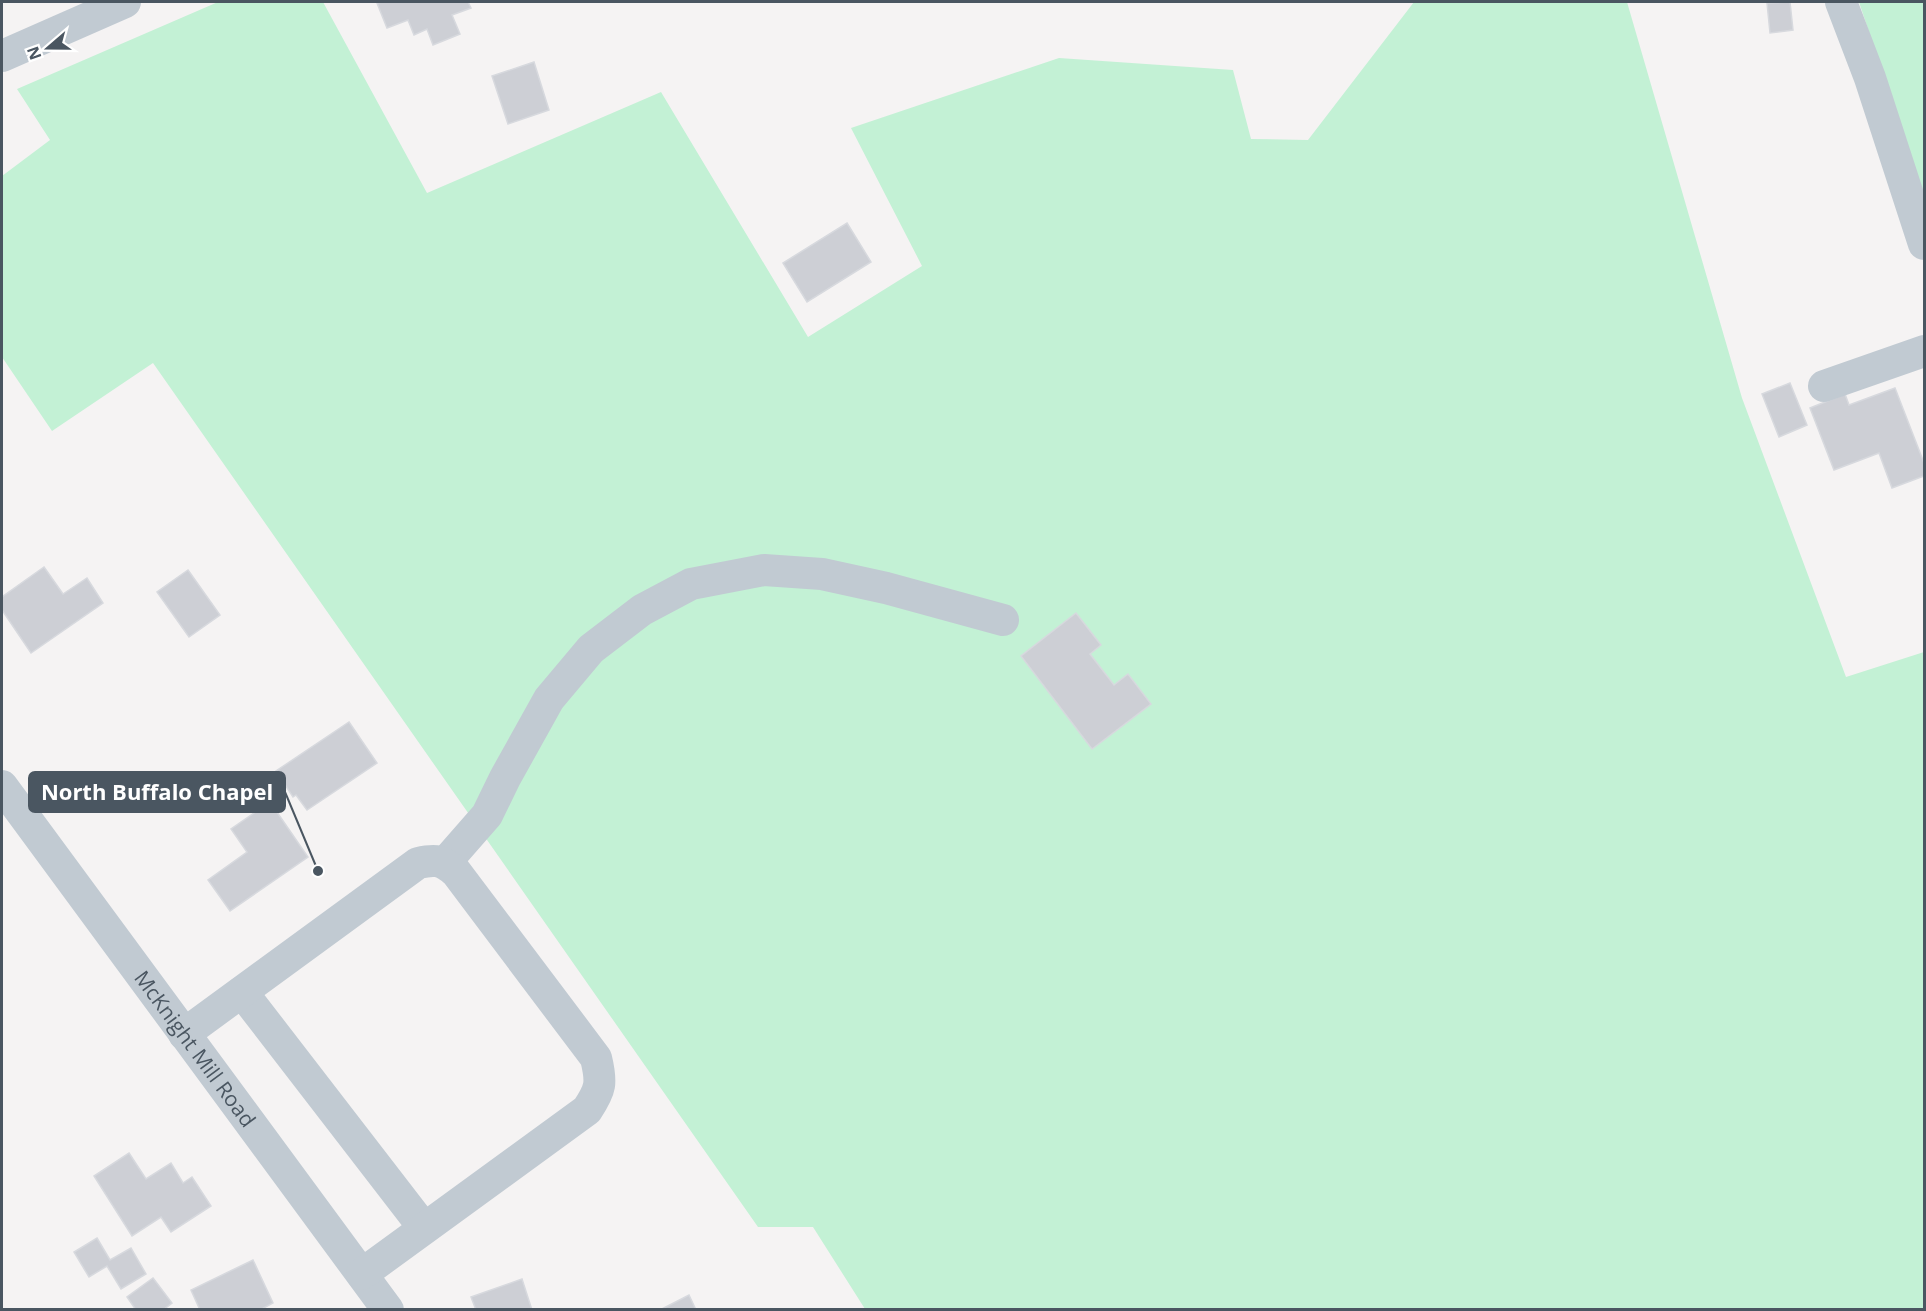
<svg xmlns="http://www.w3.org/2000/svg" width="1926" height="1311" font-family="'Open Sans',sans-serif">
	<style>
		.green { fill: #c3f1d5 }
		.building { fill: #cdcfd5; stroke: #d7d9de; stroke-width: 1.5 }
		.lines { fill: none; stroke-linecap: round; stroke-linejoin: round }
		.minor { stroke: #c1cad2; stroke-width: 32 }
		.labels { text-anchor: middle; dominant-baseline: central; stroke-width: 6; stroke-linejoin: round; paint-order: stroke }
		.street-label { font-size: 21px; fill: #4a5661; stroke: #fff }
		.leader { fill: none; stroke: #4a5661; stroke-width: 2 }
		.callout-dot { fill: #4a5661; stroke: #fff; stroke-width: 2 }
		.callout { fill: #4a5661; stroke: #4a5661; stroke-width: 2 }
		.callout-label { font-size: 22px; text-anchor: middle; font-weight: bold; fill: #fff }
	</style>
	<rect width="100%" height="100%" fill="#f5f3f3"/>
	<g class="green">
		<polygon points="218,2 323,2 427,193 661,92 808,337 922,266 851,128 1059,58 1233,70 1251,139 1308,140 1414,2 1627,2 1742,398 1846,677 1924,652 1924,1309 865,1309 813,1227 758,1227 153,363 52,431 2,357 2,176 50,140 17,89"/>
		<polygon points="1859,2 1924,2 1924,197"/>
	</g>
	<g class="building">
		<polygon points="382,2 468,2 471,8 452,15 460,34 433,45 427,29 414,35 408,20 387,28 377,3"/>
		<polygon points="1790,2 1793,30 1770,33 1767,3"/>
		<polygon points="534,62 549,110 508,124 492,76"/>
		<polygon points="847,223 871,262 807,302 783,263"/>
		<polygon points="1790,383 1807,425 1779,437 1762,394"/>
		<polygon points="1895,388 1924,463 1924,476 1892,488 1879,453 1834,470 1810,408 1845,394 1849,405"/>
		<polygon points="44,567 63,594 87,578 103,603 31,653 2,610 2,597"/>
		<polygon points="188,570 220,615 189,637 157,592"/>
		<polygon points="1076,613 1101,645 1090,654 1114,685 1128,674 1151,704 1092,749 1021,656"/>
		<polygon points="349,722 377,763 307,810 296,795 293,797 276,771"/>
		<polygon points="270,802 308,857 230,911 208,880 247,852 231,829"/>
		<polygon points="129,1153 146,1179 171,1163 183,1183 192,1177 211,1206 171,1232 161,1217 132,1236 94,1176"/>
		<polygon points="97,1238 110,1260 131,1248 146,1274 121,1289 107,1266 89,1277 74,1252"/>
		<polygon points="253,1260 273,1303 260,1310 200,1310 191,1290"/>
		<polygon points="153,1278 172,1303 163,1310 136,1310 127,1297"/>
		<polygon points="522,1279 532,1310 476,1310 471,1297"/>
		<polygon points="689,1295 696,1310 660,1310"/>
	</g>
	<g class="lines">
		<g class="minor">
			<polyline points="1841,2 1870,78 1924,244"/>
			<polyline points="2,56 125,2"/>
			<polyline points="1824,386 1924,351"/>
			<path id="s1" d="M 2,786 L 388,1310"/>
			<polyline points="445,863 487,815 505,778 549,699 591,649 642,610 691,584 764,570 822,574 886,588 1003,620"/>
			<polyline points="242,992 424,1228"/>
			<path d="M 184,1034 L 418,863 C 436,859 442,860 456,872 L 596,1058 C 602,1083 601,1089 587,1110 L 362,1274"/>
		</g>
	</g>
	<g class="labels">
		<g class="street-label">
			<text stroke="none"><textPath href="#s1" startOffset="326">McKnight Mill Road</textPath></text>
		</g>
	</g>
	<path class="leader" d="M318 871L285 792"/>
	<circle class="callout-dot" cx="318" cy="871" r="6"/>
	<rect class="callout" x="29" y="772" width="256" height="40" rx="6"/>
	<g class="callout-label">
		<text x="157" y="800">North Buffalo Chapel</text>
	</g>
	<rect width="1926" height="1311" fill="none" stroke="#4a5661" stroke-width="6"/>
	<g transform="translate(48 48) rotate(250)" stroke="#ffffff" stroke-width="4.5" paint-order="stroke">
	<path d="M0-4.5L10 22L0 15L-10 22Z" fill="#4a5661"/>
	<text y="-9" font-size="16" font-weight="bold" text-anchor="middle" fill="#4a5661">N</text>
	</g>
</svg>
